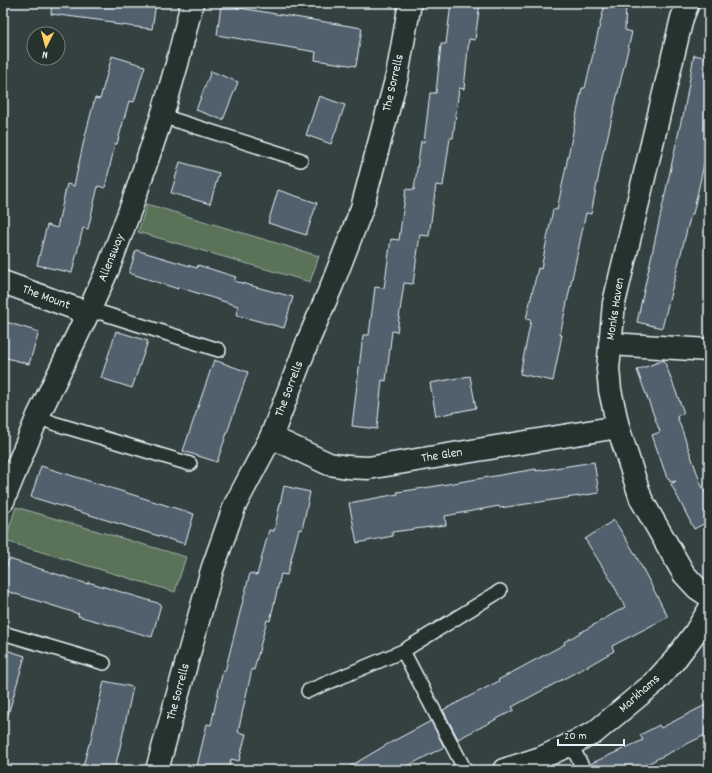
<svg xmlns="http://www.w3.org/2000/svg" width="712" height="773" font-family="Dekko,sans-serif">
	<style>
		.green { fill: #5a7358; stroke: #a1b2a8 }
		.building { fill: #51616d; stroke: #e8f1f8 }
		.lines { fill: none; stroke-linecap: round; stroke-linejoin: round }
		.service-casing { stroke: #e8f1f8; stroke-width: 16 }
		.minor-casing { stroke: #e8f1f8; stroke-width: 25 }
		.service { stroke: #26332d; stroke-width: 13 }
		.minor { stroke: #26332d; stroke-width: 22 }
		.labels { text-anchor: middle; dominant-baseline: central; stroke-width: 3; stroke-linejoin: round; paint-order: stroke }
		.street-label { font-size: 13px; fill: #e8f1f8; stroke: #26332d }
	</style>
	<rect width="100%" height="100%" fill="#334140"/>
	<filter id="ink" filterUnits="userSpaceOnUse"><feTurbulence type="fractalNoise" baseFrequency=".025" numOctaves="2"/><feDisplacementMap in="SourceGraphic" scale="8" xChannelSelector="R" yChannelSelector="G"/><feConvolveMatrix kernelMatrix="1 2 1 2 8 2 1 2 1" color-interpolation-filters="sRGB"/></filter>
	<g filter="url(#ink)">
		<g class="green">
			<polygon points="147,204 319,256 310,282 138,232"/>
			<polygon points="16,507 186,557 175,592 5,541"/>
		</g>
		<g class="building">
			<polygon points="52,3 156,3 152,29 113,24 113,22 51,14"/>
			<polygon points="451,3 480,3 475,40 469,39 464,89 459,88 453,138 450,138 443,186 436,185 429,236 420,235 413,284 404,283 397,332 392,331 386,381 382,380 377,429 352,426 363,335 369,335 375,287 384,288 391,239 399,240 406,189 414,190 421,141 424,142 430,93 436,93 441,44 446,44"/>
			<polygon points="605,3 626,3 625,30 632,32 605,148 604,148 591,214 586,213 560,335 562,335 553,381 520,374 531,320 526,319 538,268 541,269 553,209 557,210 582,88 585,88"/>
			<polygon points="221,5 362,28 356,66 315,60 316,52 217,35"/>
			<polygon points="694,55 709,58 709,141 693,214 691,214 662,328 637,322 682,117 683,117"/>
			<polygon points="112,56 145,66 134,102 129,101 117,144 115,144 105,188 98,186 88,229 83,228 72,273 37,265 47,225 57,228 67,184 74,186 84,140 95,98 100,99"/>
			<polygon points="211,71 238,82 223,120 196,110"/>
			<polygon points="319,96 345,105 331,144 306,135"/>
			<polygon points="180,162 219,173 210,204 171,193"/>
			<polygon points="278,190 317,203 306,235 268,223"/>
			<polygon points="136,250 197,268 198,265 236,277 234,281 293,297 284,328 236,315 238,306 178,287 178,289 129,273"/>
			<polygon points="3,321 39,332 29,364 3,357"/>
			<polygon points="116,331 148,341 132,388 101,378"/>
			<polygon points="214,360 248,372 217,462 183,451"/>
			<polygon points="664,360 684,413 677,416 701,484 709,500 709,521 694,529 671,484 676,481 670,482 669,478 667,478 652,435 660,432 637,370"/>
			<polygon points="470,376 476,408 436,416 430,383"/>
			<polygon points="594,462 599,493 500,508 499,506 445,516 446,525 392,532 393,536 357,543 349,503 398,494 397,492 418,489 536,469 536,471"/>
			<polygon points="41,466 194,514 185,544 31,497"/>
			<polygon points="284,486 310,492 302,530 299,529 287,575 281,574 270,621 267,620 254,670 252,669 238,732 246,734 239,761 231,759 228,770 196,770 207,724 211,725 223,670 225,671 250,573 257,575 269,530 274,531"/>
			<polygon points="614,520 634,552 668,617 612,646 614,651 581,670 580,670 512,707 514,710 458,739 443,710 499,681 498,680 565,644 564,642 625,607 612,582 585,539"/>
			<polygon points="9,559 88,584 88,582 161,604 152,637 78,616 79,614 3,590 3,578"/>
			<polygon points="3,649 25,656 8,715 3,715"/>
			<polygon points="104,681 133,687 119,752 114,770 82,770 89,744 90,744"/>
			<polygon points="709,703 709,733 635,770 592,770 590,764 643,740 640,735 659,725 661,728"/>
			<polygon points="431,721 444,747 400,770 344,770 386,745"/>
		</g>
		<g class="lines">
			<g class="service-casing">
				<g id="service">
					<polyline points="162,116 301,160"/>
					<polyline points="88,313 102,313 219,350"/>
					<polyline points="38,416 53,423 190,464"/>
					<polyline points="3,633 104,663"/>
					<polyline points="403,651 465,770"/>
					<polyline points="308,691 403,651 500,591"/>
					<polyline points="571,745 584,770"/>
				</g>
			</g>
			<g class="minor-casing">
				<g id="minor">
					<polyline points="688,3 682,18 614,303 608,369 610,390 618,427 641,499 684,574 697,588 709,596"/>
					<polyline points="3,282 88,313"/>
					<polyline points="610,344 709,350"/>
					<polyline points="271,437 329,464 347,467 368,468 618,427"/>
					<polyline points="3,501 38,416 88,313 108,269 133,202 162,116 177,64 192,3"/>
					<polyline points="157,770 212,570 235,505 271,437 308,341 332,285 362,208 397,76 410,3"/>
					<polyline points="504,770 541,758 594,733 654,683 674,661 695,633 709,610"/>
				</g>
			</g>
			<use href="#service" class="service"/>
			<use href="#minor" class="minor"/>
		</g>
	</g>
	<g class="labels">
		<g class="street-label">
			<text transform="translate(394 83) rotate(-77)">The Sorrells</text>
			<text transform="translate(112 258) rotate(-68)">Allensway</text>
			<text transform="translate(46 298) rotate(20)">The Mount</text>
			<text transform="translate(616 309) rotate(-81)">Monks Haven</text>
			<text transform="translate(290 389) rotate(-69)">The Sorrells</text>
			<text transform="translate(442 456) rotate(-9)">The Glen</text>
			<text transform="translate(179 692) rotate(-75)">The Sorrells</text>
			<text transform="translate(640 694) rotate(-42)">Markhams</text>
		</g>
	</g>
	<rect width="712" height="773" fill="none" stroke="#26332d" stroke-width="16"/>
	<rect x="8" y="8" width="696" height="757" fill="none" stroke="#e8f1f8" stroke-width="1.5" filter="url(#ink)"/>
	<g transform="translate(46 46) rotate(186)"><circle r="19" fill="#26332d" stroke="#747f7e"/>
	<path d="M0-3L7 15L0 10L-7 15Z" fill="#ffd166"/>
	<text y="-6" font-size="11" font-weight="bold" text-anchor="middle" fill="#e8f1f8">N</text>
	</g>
	<path d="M558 739v6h66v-6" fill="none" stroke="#e8f1f8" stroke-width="2"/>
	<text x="564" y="739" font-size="12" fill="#e8f1f8" stroke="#26332d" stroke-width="3" paint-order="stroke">20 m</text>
</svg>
